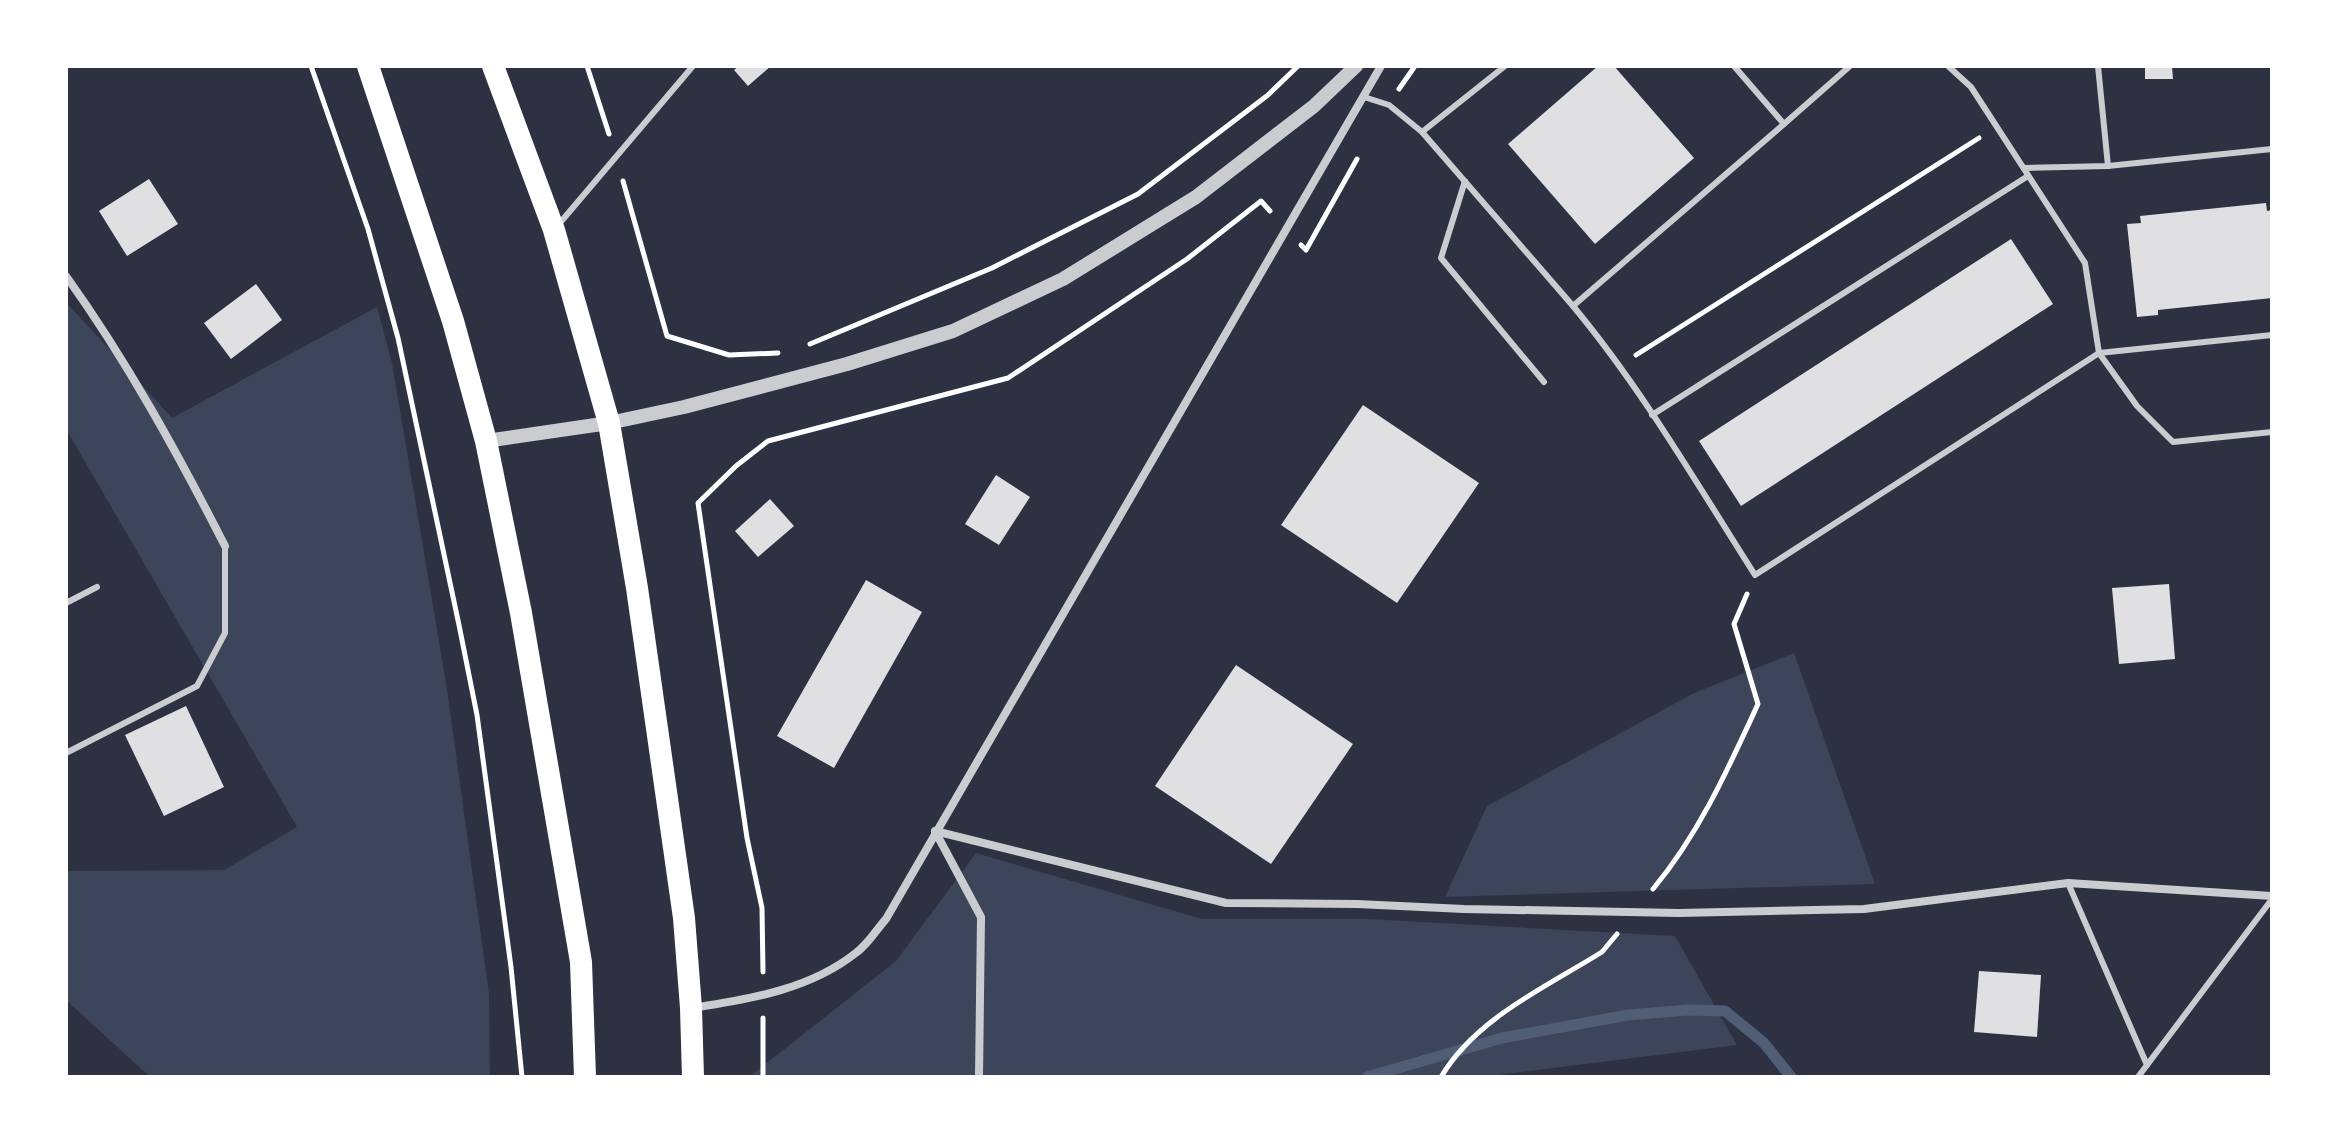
<svg xmlns="http://www.w3.org/2000/svg" width="2338" height="1143" font-family="'Fira Sans',sans-serif">
	<style>
		.green { fill: #3c4559 }
		.lines { fill: none; stroke-linecap: round; stroke-linejoin: round }
		.stream { stroke: #4f5d75; stroke-width: 11 }
		.building { fill: #e0e0e3 }
		.path { stroke: #fff; stroke-width: 5 }
		.service { stroke: #caccd0; stroke-width: 6 }
		.minor { stroke: #caccd0; stroke-width: 8 }
		.tertiary { stroke: #caccd0; stroke-width: 14 }
		.trunk { stroke: #fff; stroke-width: 22 }
	</style>
	<rect width="100%" height="100%" fill="#2d3142"/>
	<g class="green">
		<polygon points="66,302 172,418 377,307 392,363 447,689 489,994 490,1077 150,1077 66,1000 66,871 224,870 297,827 66,429"/>
		<polygon points="1794,653 1875,884 1445,897 1487,806 1694,693"/>
		<polygon points="976,853 1202,919 1368,919 1675,936 1737,1045 1482,1077 749,1077 896,961"/>
	</g>
	<g class="lines">
		<polyline class="stream" points="1367,1077 1502,1038 1628,1015 1688,1010 1725,1011 1764,1043 1791,1077"/>
	</g>
	<g class="building">
		<polygon points="739,66 771,66 748,86 734,70"/>
		<polygon points="1598,66 1614,66 1694,158 1595,244 1508,144"/>
		<polygon points="2145,66 2172,66 2173,79 2145,79"/>
		<polygon points="149,179 178,224 127,256 99,211"/>
		<polygon points="2266,203 2267,211 2272,210 2272,298 2158,310 2158,315 2137,317 2127,224 2141,223 2140,216"/>
		<polygon points="2011,239 2053,304 1741,506 1699,441"/>
		<polygon points="256,284 282,320 231,359 204,323"/>
		<polygon points="1363,405 1479,483 1397,603 1281,525"/>
		<polygon points="996,475 1030,497 999,545 965,524"/>
		<polygon points="770,499 794,526 758,557 735,531"/>
		<polygon points="866,580 922,612 834,768 777,736"/>
		<polygon points="2169,584 2175,659 2119,664 2112,588"/>
		<polygon points="1236,665 1353,744 1271,864 1155,786"/>
		<polygon points="186,706 224,787 164,816 125,735"/>
		<polygon points="1979,971 2041,975 2037,1037 1974,1032"/>
	</g>
	<g class="lines">
		<g class="path">
			<polyline points="311,66 368,229 398,338 459,625 477,715 511,967 522,1077"/>
			<polyline points="587,66 609,134"/>
			<polyline points="1399,89 1415,66"/>
			<polyline points="623,181 667,336 729,355 778,353"/>
			<polyline points="1301,245 1306,250 1357,159"/>
			<polyline points="810,344 992,268 1138,194 1268,95 1298,66"/>
			<polyline points="1636,355 1979,138"/>
			<path d="M 1653,889 C 1699,834 1728,769 1758,704 L 1734,624 L 1747,594"/>
			<polyline points="763,972 762,908 747,838 698,503 736,466 768,441 1008,378 1187,259 1261,201 1270,211"/>
			<polyline points="763,1077 763,1018"/>
			<path d="M 1441,1077 C 1476,1018 1546,987 1602,952 L 1617,934"/>
		</g>
		<g class="service">
			<polyline points="1734,66 1784,124 1850,66"/>
			<polyline points="1948,66 1971,87 2085,263 2099,353 2137,406 2173,442 2272,432"/>
			<polyline points="2098,66 2108,166"/>
			<polyline points="1364,97 1389,105 1422,132 1573,306 1784,124"/>
			<polyline points="1422,132 1505,66"/>
			<polyline points="2024,168 2108,166 2272,149"/>
			<polyline points="1465,181 1441,258 1544,382"/>
			<polyline points="559,224 693,66"/>
			<path d="M 1573,306 C 1642,389 1697,484 1755,575 L 2099,353 L 2272,335"/>
			<polyline points="1652,415 2028,176"/>
			<polyline points="66,603 97,587"/>
			<polyline points="66,753 197,686 225,633 225,546"/>
			<polyline points="2068,883 2147,1065"/>
			<polyline points="2138,1077 2272,899"/>
		</g>
		<g class="minor">
			<path d="M 66,276 C 127,361 178,454 225,546"/>
			<polyline points="935,831 1226,903 1357,904 1464,909 1679,913 1864,909 2068,883 2272,896"/>
			<polyline points="935,831 981,917 979,1077"/>
			<path d="M 692,1008 C 749,999 810,990 857,952 C 868,944 877,929 886,919 L 1381,66"/>
		</g>
		<polyline class="tertiary" points="486,441 609,423 684,407 847,364 953,331 1063,279 1196,197 1314,106 1356,66"/>
		<g class="trunk">
			<polyline points="368,66 453,321 486,441 521,613 581,962 585,1077"/>
			<polyline points="493,66 554,230 609,423 637,588 684,918 691,1008 693,1077"/>
		</g>
	</g>
	<rect width="2338" height="1143" fill="none" stroke="#ffffff" stroke-width="136"/>
</svg>
